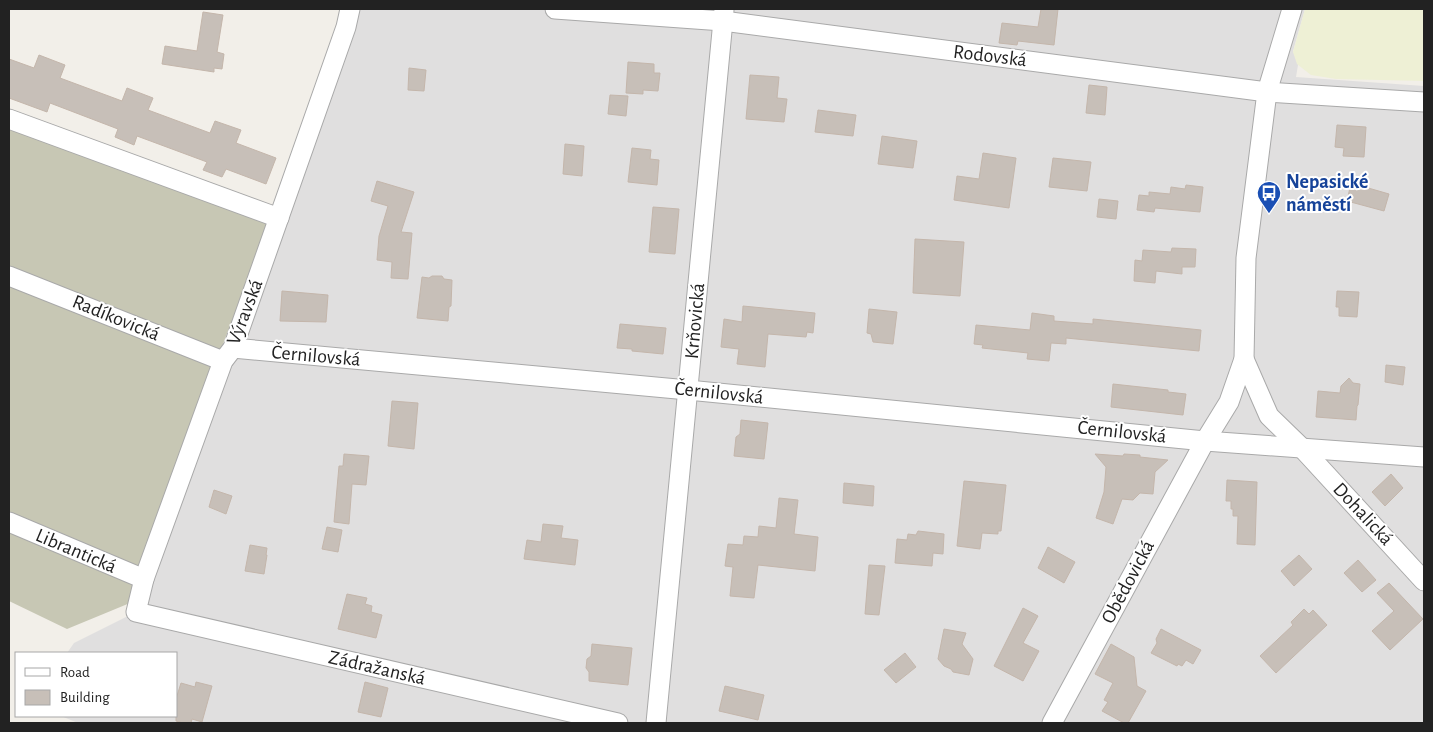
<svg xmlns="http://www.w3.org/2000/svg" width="1433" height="732" font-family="'Alegreya Sans',sans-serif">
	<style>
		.residential { fill: #e0dfdf }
		.construction { fill: #c7c7b4 }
		.farmland { fill: #eef0d5 }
		.building { fill: #c7bfb8; stroke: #c4b6ab }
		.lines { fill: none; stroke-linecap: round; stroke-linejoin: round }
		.minor-casing { stroke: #a9a9a9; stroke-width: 21 }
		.minor { stroke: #fff; stroke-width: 19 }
		.labels { text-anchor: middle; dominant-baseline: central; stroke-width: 4; stroke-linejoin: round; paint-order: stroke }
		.street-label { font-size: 20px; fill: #222; stroke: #fff }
		.transit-label { font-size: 20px; font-weight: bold; fill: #164399; stroke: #fff; text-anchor: start }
	</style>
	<rect width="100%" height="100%" fill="#f2efe9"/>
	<polygon class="residential" points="350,9 1305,9 1293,51 1298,65 1296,77 1424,86 1424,723 78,723 61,716 176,716 176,653 67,653 74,643 136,612"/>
	<polygon class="construction" points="9,126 272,225 226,336 130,603 67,629 9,601"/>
	<polygon class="farmland" points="1305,9 1424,9 1424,81 1336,79 1311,75 1297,64 1293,52"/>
	<g class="building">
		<polygon points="1041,9 1058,9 1054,45 1018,41 1017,45 999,43 1002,23 1038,27"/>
		<polygon points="203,12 223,15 217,52 224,54 222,69 214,68 214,72 162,64 165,46 197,51"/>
		<polygon points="39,55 65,65 60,78 122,101 127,88 153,98 148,110 210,133 215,121 241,130 236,143 276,158 266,184 226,169 222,177 203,170 207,162 137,136 134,145 115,137 118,129 50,103 47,112 9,98 9,59 34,68"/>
		<polygon points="628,62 654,64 654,73 660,73 658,91 643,90 643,94 626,93"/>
		<polygon points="409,68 426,70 424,91 408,90"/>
		<polygon points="750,75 779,77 777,98 787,99 784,122 746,119"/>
		<polygon points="1089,85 1107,87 1105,115 1086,113"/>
		<polygon points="610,95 628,96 626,116 608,114"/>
		<polygon points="818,110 856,115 853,136 815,132"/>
		<polygon points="1337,125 1366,127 1364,157 1343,156 1344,148 1335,147"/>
		<polygon points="882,136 917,141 913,168 878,164"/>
		<polygon points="565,144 584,146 582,176 563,174"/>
		<polygon points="632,148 651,150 650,159 659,160 657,185 628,182"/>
		<polygon points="983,153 1016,158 1009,208 954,200 957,176 979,179"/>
		<polygon points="1053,158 1091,162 1087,191 1049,187"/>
		<polygon points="377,181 414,192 401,232 412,233 408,279 391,278 392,262 377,260 379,236 388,206 371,201"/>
		<polygon points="1351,183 1389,194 1384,211 1347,201"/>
		<polygon points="1186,185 1203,187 1200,212 1155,208 1154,212 1137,210 1139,195 1149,196 1149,192 1170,194 1171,187 1185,189"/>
		<polygon points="1099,199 1118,201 1116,219 1097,217"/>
		<polygon points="653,207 679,209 675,254 649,252"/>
		<polygon points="915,239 964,242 960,296 913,293"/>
		<polygon points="1172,248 1196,249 1195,267 1182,267 1182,274 1156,271 1155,283 1134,281 1135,260 1142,261 1143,250 1171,252"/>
		<polygon points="432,276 442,276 444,279 452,280 451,306 449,307 448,321 417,318 422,277 429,278"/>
		<polygon points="282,291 328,295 326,322 280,321"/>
		<polygon points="1337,291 1359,292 1357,317 1339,316 1339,307 1336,307"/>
		<polygon points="743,306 815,313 813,333 807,332 806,337 768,334 765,367 737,364 739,349 721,347 724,319 742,322"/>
		<polygon points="869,309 897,312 893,344 873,342 871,334 867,333"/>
		<polygon points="1032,313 1054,316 1054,321 1093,324 1093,319 1201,330 1199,351 1066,338 1066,344 1051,343 1049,361 1027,359 1028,353 982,348 983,345 974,344 976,325 1030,330"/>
		<polygon points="620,324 666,328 663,354 632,351 632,349 617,348"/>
		<polygon points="1386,365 1405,367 1403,385 1385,382"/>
		<polygon points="1349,378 1353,383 1360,384 1358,405 1357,406 1356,420 1316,417 1318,391 1340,393 1341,386"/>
		<polygon points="1113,384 1168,390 1168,392 1186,394 1183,415 1111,407"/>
		<polygon points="392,401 418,403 414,449 388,446"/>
		<polygon points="741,420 768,423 764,459 734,456 736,437 740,434"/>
		<polygon points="344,454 369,456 366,485 352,484 349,524 334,522 339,466 343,466"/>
		<polygon points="1095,454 1123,456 1124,454 1140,455 1140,457 1168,460 1155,472 1153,494 1140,493 1133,500 1122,499 1113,524 1096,518 1104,492 1106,467"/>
		<polygon points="1391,474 1403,488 1385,506 1372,492"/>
		<polygon points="1227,480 1257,482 1255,545 1237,544 1238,516 1233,516 1233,509 1231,509 1231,501 1226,501"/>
		<polygon points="964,481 1006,485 1001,531 998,531 998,534 982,533 980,549 957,546"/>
		<polygon points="844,483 874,486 873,506 843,503"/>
		<polygon points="214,490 232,496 226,514 209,507"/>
		<polygon points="779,498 798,500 794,534 818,537 815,571 758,565 754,598 730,596 733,567 725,566 728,544 743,545 744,536 758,537 759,526 776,528"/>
		<polygon points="543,524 563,526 561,538 578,540 575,565 524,559 527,540 541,542"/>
		<polygon points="327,527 342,530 338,552 322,549"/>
		<polygon points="918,531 944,534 943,554 933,553 932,566 895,563 897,539 907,540 908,534 916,535"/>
		<polygon points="250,545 267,548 266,555 267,555 264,574 245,571"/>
		<polygon points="1048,547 1075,562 1064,583 1038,568"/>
		<polygon points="1299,555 1312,569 1294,586 1281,571"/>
		<polygon points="1358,560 1376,580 1362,592 1344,573"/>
		<polygon points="869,565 885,566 879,615 865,614"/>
		<polygon points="1389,583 1423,619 1390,650 1372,631 1394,611 1377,593"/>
		<polygon points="347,594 367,598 365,604 372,606 371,612 382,615 376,638 338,629"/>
		<polygon points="1023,608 1038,616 1023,643 1039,651 1023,681 994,666"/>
		<polygon points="1304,609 1309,614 1313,610 1327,625 1276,673 1260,656 1293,625 1291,622"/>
		<polygon points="944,629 966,633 962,644 973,659 969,675 953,672 951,669 944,666 938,659"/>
		<polygon points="1161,629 1201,650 1193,664 1186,660 1182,666 1178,664 1177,666 1151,653 1157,643 1156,639"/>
		<polygon points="592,644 632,648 628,685 589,681 589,672 586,668 587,659 591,656"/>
		<polygon points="1111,644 1134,657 1137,686 1146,691 1128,723 1124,723 1102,711 1108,702 1104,700 1113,683 1095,674"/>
		<polygon points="905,653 916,667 896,683 884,670"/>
		<polygon points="196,682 212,686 202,722 192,719 191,723 183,723 176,721 176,699 181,683 195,687"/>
		<polygon points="365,682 388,688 381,717 358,712"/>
		<polygon points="725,686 764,695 758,720 719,711"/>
	</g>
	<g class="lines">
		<g class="minor-casing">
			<g id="minor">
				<polyline points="350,9 346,27 233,348 223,361 144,579 136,612 618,723"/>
				<polyline points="555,9 723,21 1267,92 1424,102"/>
				<polyline points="9,119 279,218"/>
				<polyline points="9,276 223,361"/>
				<polyline points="233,348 688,390 1205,441 1424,457"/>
				<polyline points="1244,359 1269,416 1301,447 1424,581"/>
				<polyline points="9,522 144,579"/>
				<polyline points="656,723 724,10"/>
				<polyline points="1052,723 1205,441 1229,402 1244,359 1246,258 1267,92 1292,9"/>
			</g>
		</g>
		<use href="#minor" class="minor"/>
	</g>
	<defs>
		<g id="bus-pin" transform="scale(1.25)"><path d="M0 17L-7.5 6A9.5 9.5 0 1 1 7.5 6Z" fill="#1a4fb4" stroke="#fff"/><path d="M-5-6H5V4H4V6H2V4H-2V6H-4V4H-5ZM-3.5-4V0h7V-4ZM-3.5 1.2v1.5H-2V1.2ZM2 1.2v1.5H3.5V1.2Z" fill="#fff"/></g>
	</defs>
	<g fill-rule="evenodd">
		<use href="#bus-pin" x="1269" y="193"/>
	</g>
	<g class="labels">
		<g class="street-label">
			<text transform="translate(990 56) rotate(7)">Rodovská</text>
			<text transform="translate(245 312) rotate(-69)">Výravská</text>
			<text transform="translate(116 318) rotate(22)">Radíkovická</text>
			<text transform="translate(695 321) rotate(-85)">Krňovická</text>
			<text transform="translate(316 356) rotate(5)">Černilovská</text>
			<text transform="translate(719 393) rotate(6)">Černilovská</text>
			<text transform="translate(1122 432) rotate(6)">Černilovská</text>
			<text transform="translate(1363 514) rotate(47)">Dohalická</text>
			<text transform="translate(76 551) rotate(23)">Librantická</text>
			<text transform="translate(1128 582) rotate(-62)">Obědovická</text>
			<text transform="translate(377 668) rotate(13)">Zádražanská</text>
		</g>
		<g class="transit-label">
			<text x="1286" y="182">Nepasické<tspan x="1286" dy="23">náměstí</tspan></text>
		</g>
	</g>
	<rect width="1433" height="732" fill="none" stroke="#222222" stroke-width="20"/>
	<rect x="15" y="652" width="162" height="65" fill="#ffffff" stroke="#a7a7a7"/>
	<rect x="25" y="668" width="25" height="8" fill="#ffffff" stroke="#a7a7a7"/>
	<text x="60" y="677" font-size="15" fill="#222222">Road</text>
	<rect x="25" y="690" width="25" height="15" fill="#c7bfb8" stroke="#a7a7a7"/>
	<text x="60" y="702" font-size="15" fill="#222222">Building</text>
</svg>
